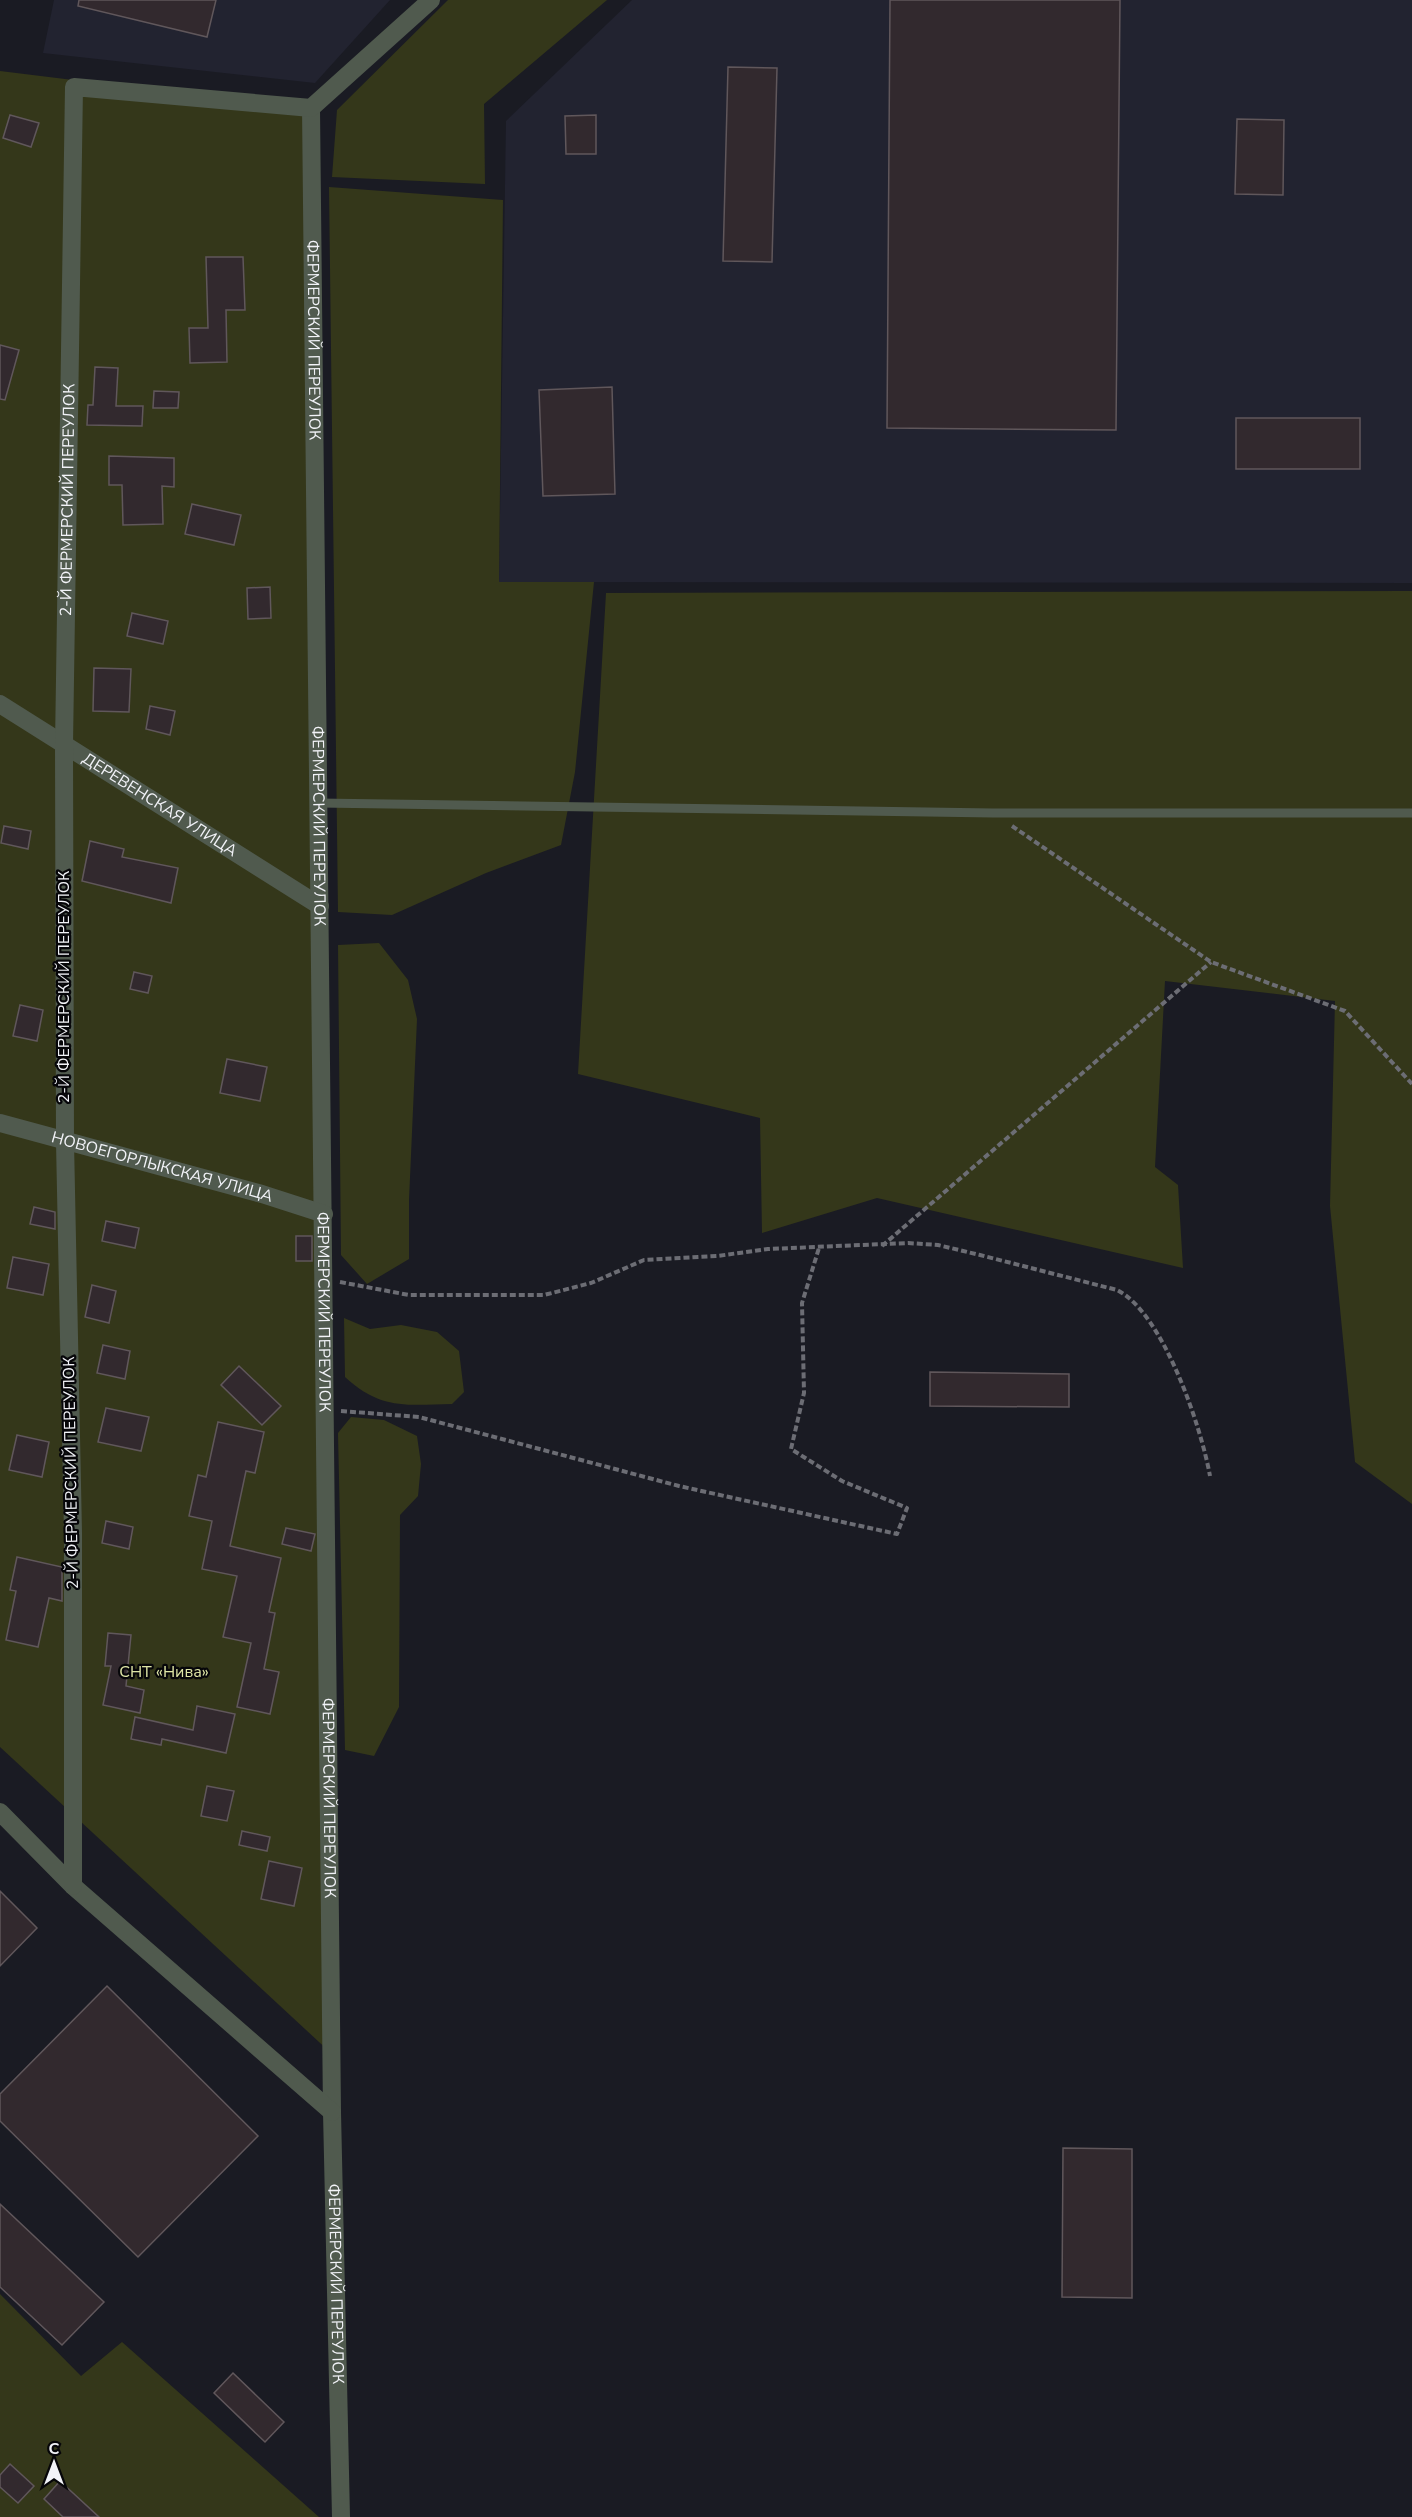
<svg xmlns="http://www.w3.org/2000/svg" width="1412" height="2517" font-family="'Nunito Sans',sans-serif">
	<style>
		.built { fill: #222330 }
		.green { fill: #34371a }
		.building { fill: #32292e; stroke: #60575b; stroke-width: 1.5 }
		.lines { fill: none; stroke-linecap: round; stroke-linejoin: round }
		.path { stroke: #6c6d74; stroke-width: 4; stroke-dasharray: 6 3; stroke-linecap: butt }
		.lane { stroke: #505a4e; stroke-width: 9 }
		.street { stroke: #505a4e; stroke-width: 18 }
		.labels { text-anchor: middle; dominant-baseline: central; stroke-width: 4.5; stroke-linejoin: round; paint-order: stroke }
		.street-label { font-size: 16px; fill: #f2f3f8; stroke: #060609 }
		.park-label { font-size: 16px; fill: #dfe6a6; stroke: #060609 }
	</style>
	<rect width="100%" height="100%" fill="#1a1b23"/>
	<g class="built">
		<polygon points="54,0 390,0 315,83 43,53"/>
		<polygon points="632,0 1412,0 1412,583 499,582 506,121"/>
	</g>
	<g class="green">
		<polygon points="448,0 607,0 484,104 485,184 332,177 337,110"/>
		<polygon points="0,71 310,109 332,2054 0,1747"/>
		<polygon points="329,187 503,200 499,582 594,582 575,772 561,845 486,873 392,915 338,912"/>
		<polygon points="1412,591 1412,1504 1355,1462 1330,1206 1335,1001 1165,981 1155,1167 1178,1185 1183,1268 877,1198 762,1233 760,1118 578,1074 606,593"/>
		<polygon points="379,943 408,980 417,1019 409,1200 409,1259 367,1284 341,1255 338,945"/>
		<path d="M 344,1318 L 370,1329 L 401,1325 L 437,1332 L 459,1351 L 464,1392 L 452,1404 C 406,1405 381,1410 345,1377 Z"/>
		<polygon points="351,1417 384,1420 417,1436 421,1464 418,1496 400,1515 399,1707 374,1756 345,1750 338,1433"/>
		<polygon points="0,2294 81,2376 122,2342 319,2517 0,2517"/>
	</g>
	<g class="building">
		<polygon points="79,0 216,0 207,37 78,6"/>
		<polygon points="890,0 1120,0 1116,430 887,428"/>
		<polygon points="728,67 777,68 772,262 723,261"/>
		<polygon points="10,115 39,123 31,147 3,138"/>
		<polygon points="596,115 596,154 566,154 565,116"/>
		<polygon points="1237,119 1284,120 1283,195 1235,194"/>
		<polygon points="206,257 243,257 245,310 226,310 227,362 190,363 189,328 208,328"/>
		<polygon points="0,345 19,350 5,400 0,399"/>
		<polygon points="95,367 118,368 116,406 143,406 142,426 87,425 88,405 93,405"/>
		<polygon points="612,387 615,494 543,496 539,390"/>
		<polygon points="154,391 179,392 178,408 153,408"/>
		<rect x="1236" y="418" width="124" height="51"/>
		<polygon points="109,456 174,458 174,487 162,486 163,524 123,525 122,485 109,485"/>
		<polygon points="192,504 241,515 234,545 185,534"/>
		<polygon points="270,587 271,618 248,619 247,588"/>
		<polygon points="132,613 168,621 163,644 127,636"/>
		<polygon points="94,668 131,669 129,712 93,711"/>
		<polygon points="150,706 175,711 170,735 146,729"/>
		<polygon points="4,826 31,831 28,849 1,843"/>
		<polygon points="90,841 124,849 122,857 178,868 171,903 82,881"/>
		<polygon points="134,972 152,976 148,993 130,989"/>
		<polygon points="20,1005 43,1010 37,1041 13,1036"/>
		<polygon points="227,1059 267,1067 260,1101 220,1093"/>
		<polygon points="34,1207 55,1212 55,1229 30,1224"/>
		<polygon points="106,1221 139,1228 135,1248 102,1241"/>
		<rect x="296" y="1236" width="16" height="25"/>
		<polygon points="13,1257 49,1264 43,1295 7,1288"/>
		<polygon points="92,1285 116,1291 109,1323 85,1317"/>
		<polygon points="103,1345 130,1351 125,1379 97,1373"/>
		<polygon points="239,1366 281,1406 262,1425 221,1385"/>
		<polygon points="930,1372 1069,1374 1069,1407 930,1406"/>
		<polygon points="106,1408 149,1417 141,1451 98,1442"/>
		<polygon points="218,1422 264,1432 255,1473 246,1471 230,1546 281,1558 269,1612 275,1613 264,1669 279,1672 270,1714 237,1707 251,1643 223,1637 237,1576 202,1569 212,1521 189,1516 198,1475 206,1477"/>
		<polygon points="17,1435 49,1442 42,1477 9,1470"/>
		<polygon points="106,1521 133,1527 129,1549 102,1543"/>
		<polygon points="286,1528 315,1534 311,1551 282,1544"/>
		<polygon points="17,1557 62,1567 62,1601 49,1598 38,1647 6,1640 16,1591 10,1590"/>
		<polygon points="108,1633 131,1635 126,1686 144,1690 140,1713 103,1705 111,1666 105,1666"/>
		<polygon points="197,1706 235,1714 226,1753 162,1739 161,1745 131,1739 135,1717 193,1730"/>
		<polygon points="207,1786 234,1791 227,1821 201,1816"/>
		<polygon points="242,1831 270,1837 267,1851 239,1845"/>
		<polygon points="269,1861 302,1868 294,1906 261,1899"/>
		<polygon points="0,1891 37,1928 0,1966"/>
		<polygon points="107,1986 258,2136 138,2257 0,2121 0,2094"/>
		<polygon points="1063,2148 1132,2149 1132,2298 1062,2297"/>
		<polygon points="0,2204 104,2302 62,2345 0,2287"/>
		<polygon points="233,2373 284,2422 265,2442 214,2393"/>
		<polygon points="10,2464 34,2486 18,2503 0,2487 0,2475"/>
		<polygon points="60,2481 99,2517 63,2517 44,2499"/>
	</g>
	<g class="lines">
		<g class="path">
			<polyline points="1012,826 1211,962 1345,1011 1412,1084"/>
			<polyline points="882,1246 1211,962"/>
			<path d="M 340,1282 L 409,1295 L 544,1295 L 591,1283 L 644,1260 L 717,1256 L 768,1249 L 908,1243 L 938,1245 L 980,1255 L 1117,1290 C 1163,1313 1201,1426 1210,1476"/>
			<polyline points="341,1411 419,1417 679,1486 897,1534 907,1508 842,1481 791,1449 804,1393 802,1303 819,1248"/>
		</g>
		<polyline class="lane" points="319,803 993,813 1412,813"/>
		<g class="street">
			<path id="s1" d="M 311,108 L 332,2112 L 341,2517"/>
			<path id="s2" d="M 0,704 L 320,906"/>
			<path id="s3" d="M 0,1123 L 262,1194 L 324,1214"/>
			<polyline points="0,1812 73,1886 332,2112"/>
			<path id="s4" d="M 73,1886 L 73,1533 L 65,1142 L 64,745 L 74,87 L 311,108 L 431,0"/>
		</g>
	</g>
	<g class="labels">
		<g class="street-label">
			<text stroke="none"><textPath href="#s1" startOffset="232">ФЕРМЕРСКИЙ ПЕРЕУЛОК</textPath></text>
			<text stroke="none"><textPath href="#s4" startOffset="1386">2-Й ФЕРМЕРСКИЙ ПЕРЕУЛОК</textPath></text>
			<text stroke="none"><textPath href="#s2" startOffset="189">ДЕРЕВЕНСКАЯ УЛИЦА</textPath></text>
			<text stroke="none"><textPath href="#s1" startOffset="718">ФЕРМЕРСКИЙ ПЕРЕУЛОК</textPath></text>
			<text transform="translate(64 987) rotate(-90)">2-Й ФЕРМЕРСКИЙ ПЕРЕУЛОК</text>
			<text stroke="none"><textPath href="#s3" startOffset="168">НОВОЕГОРЛЫКСКАЯ УЛИЦА</textPath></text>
			<text stroke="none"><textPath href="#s1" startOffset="1204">ФЕРМЕРСКИЙ ПЕРЕУЛОК</textPath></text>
			<text transform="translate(71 1473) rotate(-91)">2-Й ФЕРМЕРСКИЙ ПЕРЕУЛОК</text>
			<text stroke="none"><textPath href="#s1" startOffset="1690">ФЕРМЕРСКИЙ ПЕРЕУЛОК</textPath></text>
			<text stroke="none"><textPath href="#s1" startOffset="2176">ФЕРМЕРСКИЙ ПЕРЕУЛОК</textPath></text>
		</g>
		<g class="park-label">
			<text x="164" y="1672">СНТ «Нива»</text>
		</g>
	</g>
	<g transform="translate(54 2463)" stroke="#060609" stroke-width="4.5" paint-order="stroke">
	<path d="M0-4.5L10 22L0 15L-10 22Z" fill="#f2f3f8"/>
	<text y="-9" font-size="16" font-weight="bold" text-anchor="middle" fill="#f2f3f8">С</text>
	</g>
</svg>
